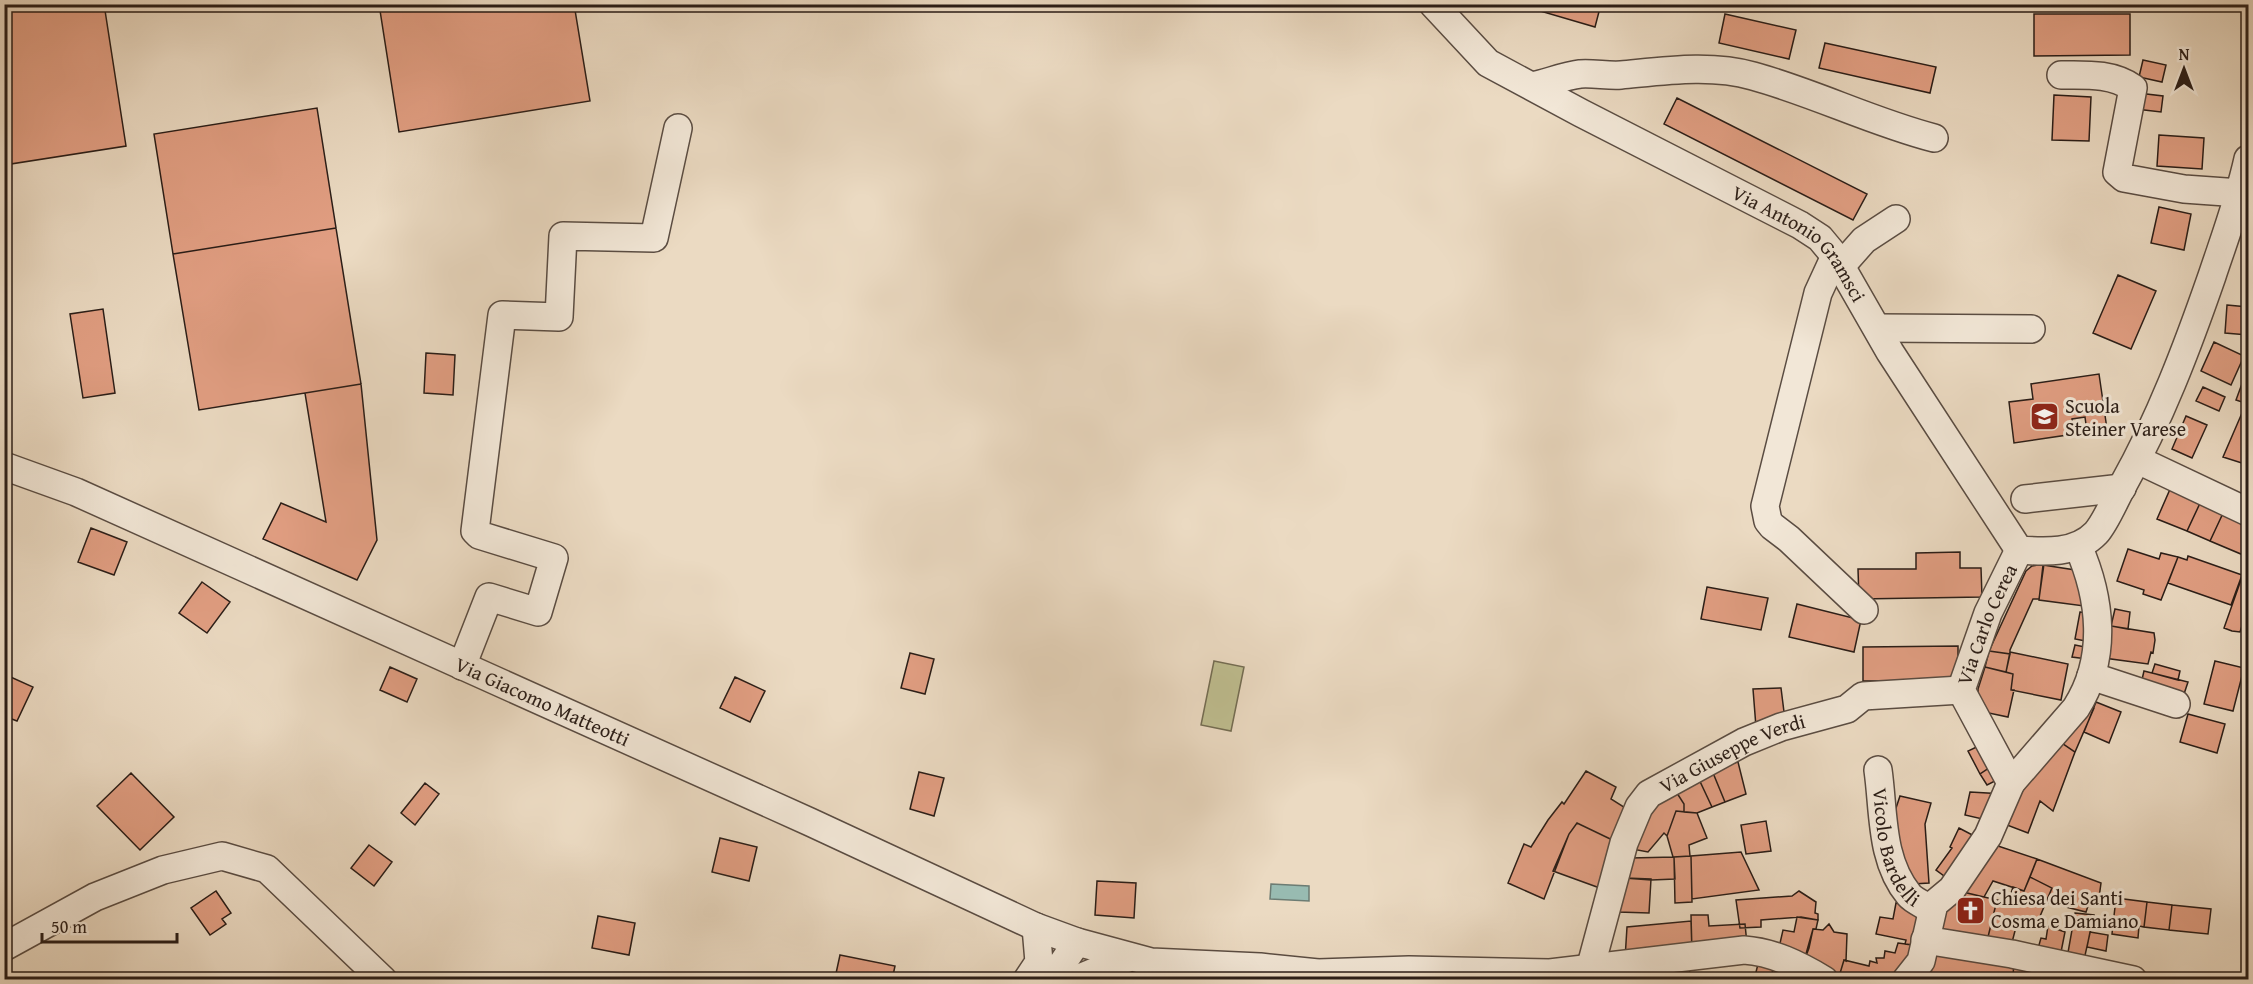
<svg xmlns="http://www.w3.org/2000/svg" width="2253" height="984" font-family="'Gentium Book Plus',serif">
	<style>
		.green { fill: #bebd8f; stroke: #746d53; stroke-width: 1.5 }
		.water { fill: #98bbb1; stroke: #6c7c73; stroke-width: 1.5 }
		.building { fill: #e19e82; stroke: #2a1d17; stroke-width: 1.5 }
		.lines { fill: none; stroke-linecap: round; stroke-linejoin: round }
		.minor-casing { stroke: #5a4c42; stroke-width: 30 }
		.minor { stroke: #f2e7d7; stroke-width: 27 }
		.labels { text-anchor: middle; stroke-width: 6; stroke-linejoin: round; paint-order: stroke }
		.street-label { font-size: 20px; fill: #2a1d17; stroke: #f2e7d7 }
		.poi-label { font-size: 20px; fill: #2a1d17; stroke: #f2e7d7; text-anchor: start }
	</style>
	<rect width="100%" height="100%" fill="#ebdac2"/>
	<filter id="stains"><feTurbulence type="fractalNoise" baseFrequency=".00333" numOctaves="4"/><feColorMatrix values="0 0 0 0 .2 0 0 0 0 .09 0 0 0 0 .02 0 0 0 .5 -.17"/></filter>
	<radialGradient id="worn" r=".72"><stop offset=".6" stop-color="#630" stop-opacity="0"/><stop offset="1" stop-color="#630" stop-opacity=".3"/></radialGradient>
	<path class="green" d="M1214,661L1244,667L1231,731L1201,725Z"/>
	<path class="water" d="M1271,884L1309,886V901L1270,899Z"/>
	<path class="building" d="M4,4H104L126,146L4,165Z
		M379,4H574L590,101L399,132Z
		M1516,4H1601L1595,27Z
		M1725,14L1796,30L1789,59L1719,43Z
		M2034,14H2130V55L2034,56Z
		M1825,43L1936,67L1930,93L1819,68Z
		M2143,60L2166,65L2162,82L2139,77Z
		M2138,93L2163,96L2161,112L2136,109Z
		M2054,95L2091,97L2089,141L2052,140Z
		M1677,98L1867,194L1853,220L1664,124Z
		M317,108L336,228L173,254L154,134Z
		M2159,135L2204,138L2202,169L2157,166Z
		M2159,207L2191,214L2184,250L2151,243Z
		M336,228L361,384L199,410L173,254Z
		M2118,275L2156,291L2131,349L2093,333Z
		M2227,305L2248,307V335L2225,333Z
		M103,309L115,393L83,398L70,314Z
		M2214,342L2244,356L2231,385L2201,371Z
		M426,353L455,355L453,395L424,393Z
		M2247,370H2248V404L2236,400Z
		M2099,374L2107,429L2087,432L2085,417L2072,419L2074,434L2014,443L2009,402L2033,399L2031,384Z
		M361,384L377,540L357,580L263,539L281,503L326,522L305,393Z
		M2203,387L2225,397L2219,411L2196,401Z
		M2242,413L2248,416V465L2223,457Z
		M2186,416L2207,425L2192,458L2172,449Z
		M2171,487L2202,499L2187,531L2157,519Z
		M2202,499L2225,509L2210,541L2187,531Z
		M2225,509L2248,519V557L2210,541Z
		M91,528L127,542L114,575L78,562Z
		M2128,549L2159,559L2161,553L2178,557L2161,600L2143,594L2144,590L2117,581Z
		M1960,552V568H1981L1982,597L1859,599L1858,569H1916V553Z
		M2188,556L2242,575L2231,605L2168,583L2178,557L2187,560Z
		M2248,560V607L2240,632L2232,631L2224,628Z
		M2044,564L2039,599H2033L2010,650V654L1989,651L2026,571L2032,566Z
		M2043,565L2088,572L2084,606L2039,600Z
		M202,582L230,602L207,633L179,613Z
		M1707,587L1768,598L1761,630L1701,619Z
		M1797,604L1861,620L1854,652L1789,637Z
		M2115,609L2130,612L2128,629L2111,626Z
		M2080,612L2095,614L2091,642L2075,639Z
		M2111,626L2154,633L2155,640L2153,653L2151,652L2148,664L2104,658Z
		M2075,645L2090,648L2087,659L2072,657Z
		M1958,646V680L1863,681V647Z
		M1989,651L2010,654L2006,672L1985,667Z
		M2010,652L2068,664L2061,700L2011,690L2013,674L2006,672Z
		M910,653L934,659L925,694L901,688Z
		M2215,661L2244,668L2233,711L2204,704Z
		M2155,664L2180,671L2178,680L2152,673Z
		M390,667L417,679L407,702L380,690Z
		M1985,667L2013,674L2011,690H2014L2008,717L1979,711L1978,689Z
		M2144,671L2188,682L2182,700L2140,688Z
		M4,674L33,687L17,721L4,716Z
		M735,677L765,691L750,722L720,708Z
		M1781,688L1785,720L1756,727L1753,689Z
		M2084,702L2094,708L2075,752L2056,739Z
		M2096,702L2121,712L2109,743L2084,732Z
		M2188,714L2225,724L2217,753L2180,742Z
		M2056,739L2075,752L2053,811L2040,801L2028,833L1999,822Z
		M1987,742L1998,762L1980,774L1968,751Z
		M1738,762L1746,794L1725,802L1711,768Z
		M1998,762L2005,776L1987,785L1980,774Z
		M1711,768L1725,802L1712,807L1697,775Z
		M1586,771L1616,787L1611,799L1635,814L1627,847L1577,823L1569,834L1544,899L1508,883L1524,844L1531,847L1548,820L1562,802L1564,804Z
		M919,772L944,778L934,816L910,809Z
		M131,773L174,817L140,850L97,806Z
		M1697,775L1712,807L1697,813L1684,812V804L1675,790Z
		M425,783L439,794L415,825L401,813Z
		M1675,790L1684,804V812L1676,811L1667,836L1664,833L1648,852L1632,849L1640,825L1661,799Z
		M1970,792L2004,794L1991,821L1965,815Z
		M1900,796L1931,803L1925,824L1929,883L1913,884L1891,823Z
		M1676,811L1697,813L1707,838L1689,845L1690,856L1673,857L1667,836Z
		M1766,821L1771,851L1746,854L1741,825Z
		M1577,823L1627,847L1608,891L1553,871L1569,834Z
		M1959,828L1982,840L1951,881L1936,870L1952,848L1950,847Z
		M720,838L757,847L749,881L712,872Z
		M1989,843L2037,859L2024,891L1993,881L1984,897L1963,892Z
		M369,845L392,862L374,886L351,868Z
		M1741,852L1759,890L1692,899L1691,856Z
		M1691,856L1692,902L1675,903L1674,857Z
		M1674,857L1675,879L1651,880L1625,878L1630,858Z
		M2037,859L2101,883L2098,905L2089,903L2086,912L2046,902L2052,888L2030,877Z
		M2030,877L2052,888L2035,928L2016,927L2010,950L1988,937L1997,900L2008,903L2013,887L2024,891Z
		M1625,878L1651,879L1649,913L1618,912Z
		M1097,881L1136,883L1134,918L1095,915Z
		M1954,890L1997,900L1988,937L1932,936Z
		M216,891L231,913L222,919L226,924L210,935L191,908Z
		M1799,891L1816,902L1815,913L1818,914V920L1801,917L1761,920V927L1740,928L1736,900L1792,896Z
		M2116,898L2147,902L2144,927L2139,926L2138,938L2112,934Z
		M2147,902L2172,905L2169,930L2144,927Z
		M1896,903L1928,909L1921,946L1905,944L1906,940L1876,934L1880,917L1893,919Z
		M2172,905L2211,909L2208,934L2169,930Z
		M2075,913L2094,915L2084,960L2067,958Z
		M1691,915H1708L1709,926L1745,924L1747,944L1692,952Z
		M598,916L635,923L629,955L592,948Z
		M1797,917L1818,920L1816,929H1813L1804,961L1778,952L1783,930L1794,932Z
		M1691,921L1692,952L1625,959L1627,927Z
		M1829,924L1834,932L1847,934L1846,961L1844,960L1838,980L1803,964L1809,948L1813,929L1823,930Z
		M2048,926L2065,932L2060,957L2037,952L2041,938L2046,939Z
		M2090,932L2108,935L2106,951L2087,947Z
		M1898,943L1921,946L1900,980H1838L1844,960L1869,966L1870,961L1877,963L1876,958H1884L1885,951L1895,953Z
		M1943,947L2014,956L2013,980H1916L1915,977Z
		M840,955L895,966L892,980L835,978Z
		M1760,956L1776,959L1770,980H1754Z
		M2014,956L2098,980H2013Z
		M1689,959L1690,980H1636L1634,965Z
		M1776,959L1816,980H1770Z"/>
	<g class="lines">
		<defs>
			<g id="minor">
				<path id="s1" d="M1433,4L1488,63L1581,113L1800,225L1820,238L1835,256L1890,352L2019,550C2045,552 2076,554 2096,533C2106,522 2115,499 2123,485C2160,419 2187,348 2212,276C2225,237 2239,200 2248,159"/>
				<path d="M2061,75C2086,75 2112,73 2133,88L2117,172L2124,178L2184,189L2240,193"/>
				<path d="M1532,86C1547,83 1564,76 1580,74C1594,73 1608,76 1621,75C1664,71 1711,64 1753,76C1815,93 1872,122 1934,138"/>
				<path d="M1835,256L1818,293L1765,506L1768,521L1772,526L1789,539L1864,610"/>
				<path d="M1841,266L1864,240L1896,219"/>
				<path d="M1878,328L2031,329"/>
				<path d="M2138,460L2248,512"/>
				<path id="s2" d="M4,466L76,492L810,822L1036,927L1077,942L1151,962L1260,967L1318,973L1409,970L1550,973L1744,950C1773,952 1799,965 1824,980"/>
				<path d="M2025,499L2122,488"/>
				<path d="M462,666L489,597L538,612L554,558L479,535L475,531L502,315L559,317L563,236L654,238L678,128"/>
				<path d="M2091,676L2176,704"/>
				<path id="s3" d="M1878,770C1884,812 1880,860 1909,895C1914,901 1925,905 1932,910"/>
				<path id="s4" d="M2011,783L1961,690L1988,613L2019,550"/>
				<path d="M1925,940L2012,954L2133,980"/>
				<path d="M4,947L95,897L163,870L222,856L267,869L383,980"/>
				<path id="s5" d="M1590,969L1624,843L1639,807L1649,794L1744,742L1781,727L1847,709L1863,696L1961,690"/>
				<path d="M1027,980L1039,962L1036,927"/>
				<path d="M1044,980L1062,964L1077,942"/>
				<path d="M1075,980L1130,957"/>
				<path d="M1906,980L1921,961L1934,904L1952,889L1988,836L2011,783L2076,708C2108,658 2101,598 2078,546"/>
			</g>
		</defs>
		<use href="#minor" class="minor-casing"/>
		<use href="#minor" class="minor"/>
	</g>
	<defs>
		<symbol id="school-square" viewBox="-11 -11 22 22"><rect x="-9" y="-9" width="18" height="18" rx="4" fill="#8f2418" stroke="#f2e7d7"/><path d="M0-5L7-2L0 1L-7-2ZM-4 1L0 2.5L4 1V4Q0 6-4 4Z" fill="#fff"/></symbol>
		<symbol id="church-square" viewBox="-11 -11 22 22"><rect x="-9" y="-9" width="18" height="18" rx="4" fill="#8f2418" stroke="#f2e7d7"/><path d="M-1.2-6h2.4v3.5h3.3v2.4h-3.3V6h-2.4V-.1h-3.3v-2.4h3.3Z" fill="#fff"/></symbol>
	</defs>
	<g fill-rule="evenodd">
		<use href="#school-square" x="2028" y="400" width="33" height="33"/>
		<use href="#church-square" x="1954" y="894" width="33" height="33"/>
	</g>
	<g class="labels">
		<g class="street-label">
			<text dy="7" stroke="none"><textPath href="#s1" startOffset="444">Via Antonio Gramsci</textPath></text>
			<text dy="7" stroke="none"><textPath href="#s4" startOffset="176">Via Carlo Cerea</textPath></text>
			<text dy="7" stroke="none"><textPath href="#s2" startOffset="588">Via Giacomo Matteotti</textPath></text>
			<text dy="7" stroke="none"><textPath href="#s5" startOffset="279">Via Giuseppe Verdi</textPath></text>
			<text dy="7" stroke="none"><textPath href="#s3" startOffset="80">Vicolo Bardelli</textPath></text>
		</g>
		<g class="poi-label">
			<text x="2065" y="413">Scuola<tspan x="2065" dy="23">Steiner Varese</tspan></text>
			<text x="1991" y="905">Chiesa dei Santi<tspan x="1991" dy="23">Cosma e Damiano</tspan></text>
		</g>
	</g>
	<rect width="2253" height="984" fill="none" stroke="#ebdac2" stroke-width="24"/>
	<rect x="6" y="6" width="2241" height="972" fill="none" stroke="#2a1d17" stroke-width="3"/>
	<rect x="12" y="12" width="2229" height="960" fill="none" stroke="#2a1d17" stroke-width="1.5"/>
	<g transform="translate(2184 69)" stroke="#f2e7d7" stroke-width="4.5" paint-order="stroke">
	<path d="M0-4.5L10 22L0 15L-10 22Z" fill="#2a1d17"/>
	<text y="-9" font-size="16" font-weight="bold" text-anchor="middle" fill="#2a1d17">N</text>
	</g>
	<path d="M42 933v9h135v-9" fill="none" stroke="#2a1d17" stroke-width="3"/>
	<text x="51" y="933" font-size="18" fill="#2a1d17" stroke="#f2e7d7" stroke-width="4.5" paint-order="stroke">50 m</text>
	<rect width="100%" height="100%" filter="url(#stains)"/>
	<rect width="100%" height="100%" fill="url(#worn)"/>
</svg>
